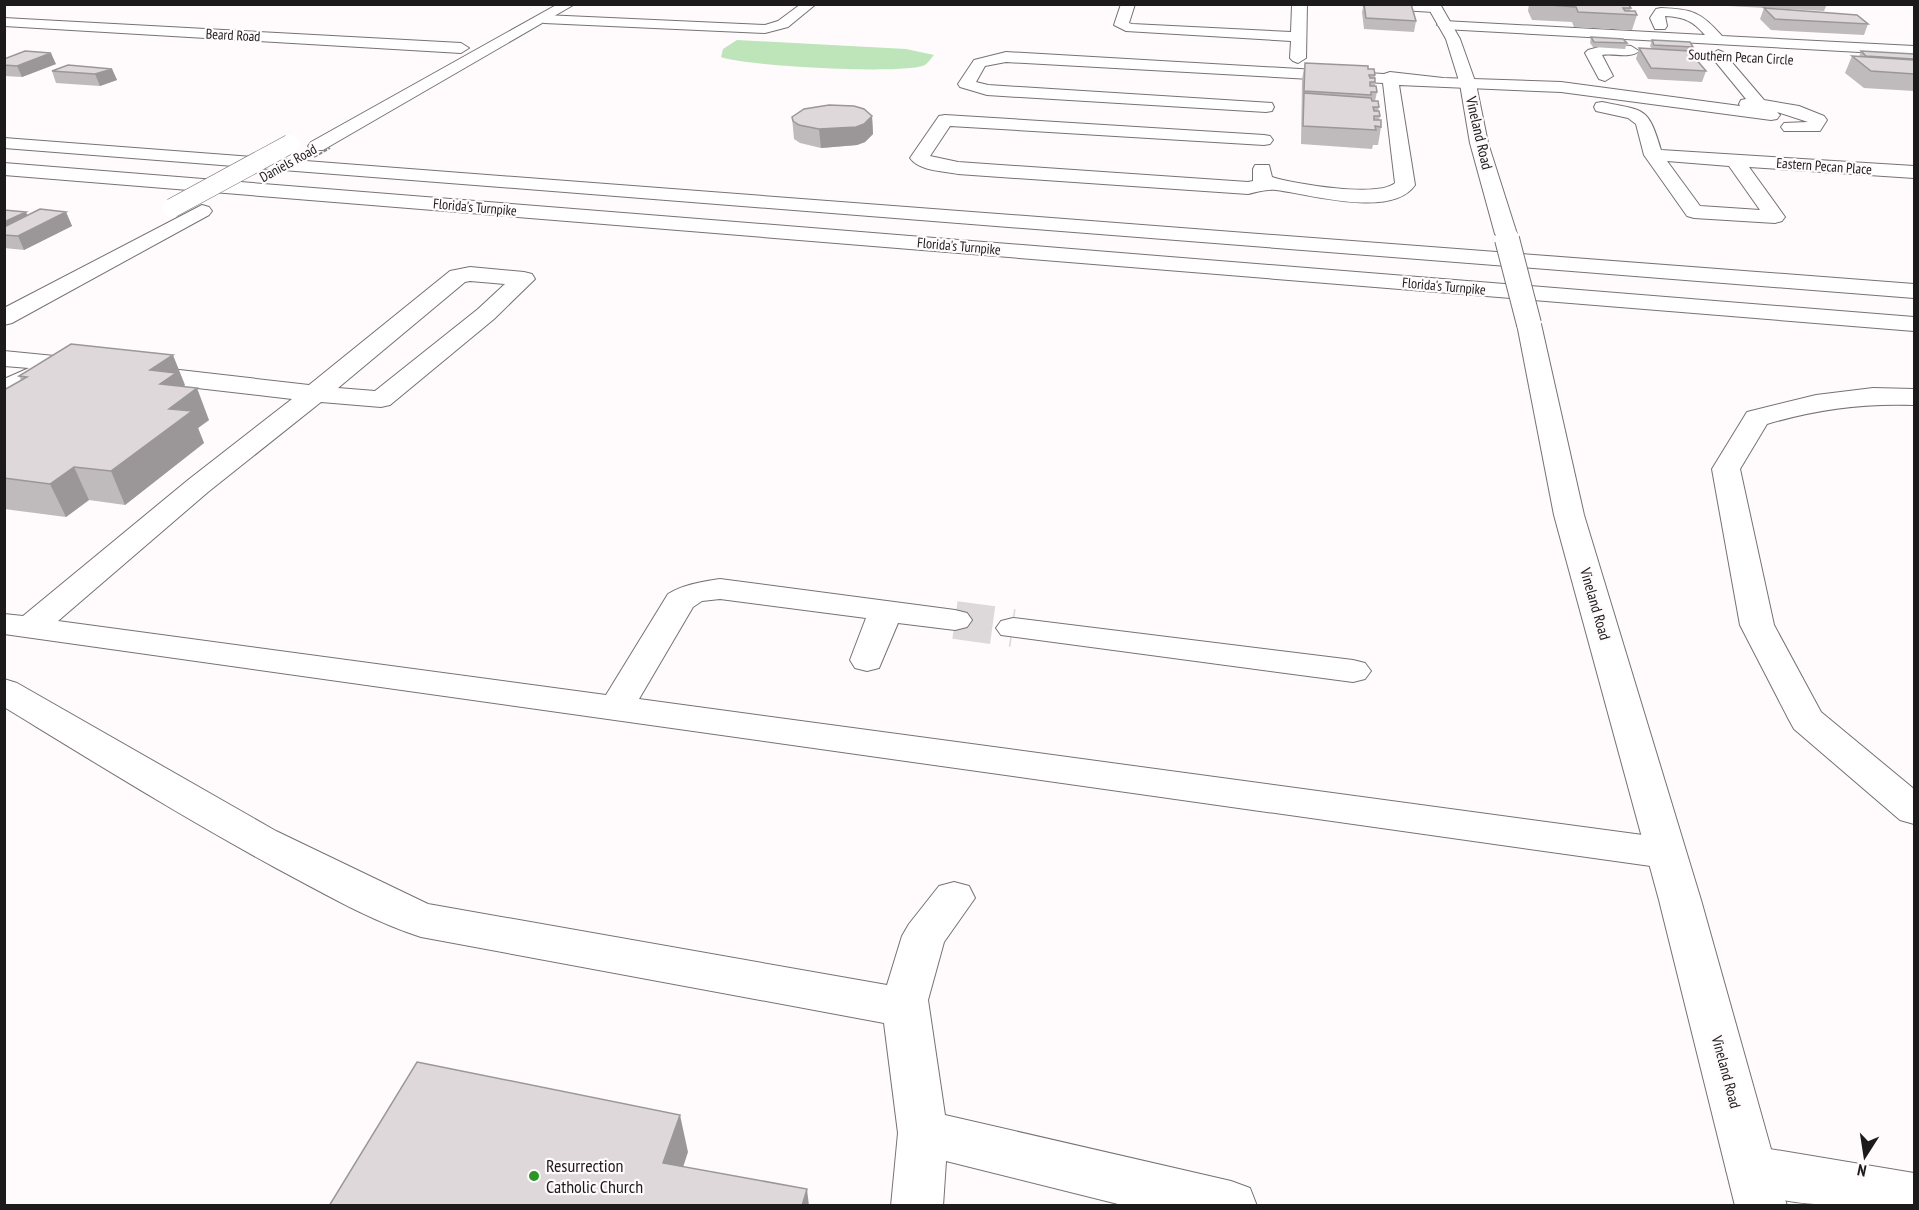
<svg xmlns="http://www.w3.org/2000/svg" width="1919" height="1210" font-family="'PT Sans Narrow',sans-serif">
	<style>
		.green { fill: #bee4ba }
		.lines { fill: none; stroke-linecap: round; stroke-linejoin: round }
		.minor-tunnel { stroke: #ddd8da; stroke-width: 38; stroke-dasharray: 38 19; stroke-linecap: butt }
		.minor-casing { stroke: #777274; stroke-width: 2 }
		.major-casing { stroke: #777274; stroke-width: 2 }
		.highway-casing { stroke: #777274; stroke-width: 2 }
		.minor { fill: #fff; fill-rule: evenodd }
		.major { fill: #fff; fill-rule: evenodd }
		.highway { fill: #fff; fill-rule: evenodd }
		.major-bridge-far1-casing { stroke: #777274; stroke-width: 20; stroke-linecap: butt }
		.major-bridge-casing { stroke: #777274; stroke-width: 26; stroke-linecap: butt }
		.path-bridge { stroke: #888486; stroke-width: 2; stroke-dasharray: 4 1.5; stroke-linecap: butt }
		.major-bridge-far1 { stroke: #fff; stroke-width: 19 }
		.major-bridge { stroke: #fff; stroke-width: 24 }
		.wall { fill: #bfbabc }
		.shaded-wall { fill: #9b9799 }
		.building { fill: #ded8db; stroke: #9b9799; stroke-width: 1.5 }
		.poi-dot { fill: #289724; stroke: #fffafc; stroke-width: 2 }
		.labels { text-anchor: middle; stroke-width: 4.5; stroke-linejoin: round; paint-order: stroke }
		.far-street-label { font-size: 14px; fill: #1c1a1b; stroke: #fffafc }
		.street-label { font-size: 15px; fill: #1c1a1b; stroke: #fffafc }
		.near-poi-label { font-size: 18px; fill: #1c1a1b; stroke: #fffafc; text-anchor: start }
	</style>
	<rect width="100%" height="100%" fill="#fffafc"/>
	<path class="green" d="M737,40L906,49L934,55C931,58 928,63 925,65C906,75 743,66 721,57L723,49Z"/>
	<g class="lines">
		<path class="minor-tunnel" d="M955,620L1013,628"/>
		<defs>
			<path id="minor" d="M801,4H816L788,27L765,33L544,23L537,19L544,15L765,25L778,21Z
				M1121,4H1135L1129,23L1132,24L1291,32L1292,6L1307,4L1306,58L1298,63L1293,61L1290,58L1291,41L1126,31L1114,25Z
				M1361,4H1436L1441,8L1434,12L1367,8Z
				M1661,8C1692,9 1701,12 1722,36L1914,46V55L1444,29L1437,25L1444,21L1705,35C1693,21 1684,17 1665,16L1667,26L1665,29H1655L1650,18L1656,9Z
				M4,18L461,43L469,48L461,53L4,26Z
				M1610,44L1631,46L1639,51C1630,59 1614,53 1602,55L1613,76L1605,81L1599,79L1585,53L1588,50Z
				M1718,50L1723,52L1764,100L1799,106L1824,116L1827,120L1820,131H1784L1781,127L1784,123L1808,122L1777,112L1780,115L1777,119L1771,120L1561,92L1399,85L1415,185C1392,219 1309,194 1276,190C1267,189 1257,192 1248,194L958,174C943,171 919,171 910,158L939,116L945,115L1264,135L1270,136L1273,140L1270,144L1264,145L950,126L930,156L958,162L1248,182L1253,181V169L1255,165H1269L1272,177C1294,184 1378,198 1395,183L1383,83L1006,62L985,66L976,82L988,85L1272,103L1274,107L1272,111L1266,112L987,95L960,87L958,84L974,60L1006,52L1384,74L1390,72L1443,78L1561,82L1740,106L1739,104L1741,100L1746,99L1710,55Z
				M1602,102C1645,111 1648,106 1661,150L1914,166V178L1749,167L1785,217L1782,221L1775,223L1694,218L1687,216L1644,155L1636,124L1628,118L1596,111L1594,107L1596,103ZM1667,161L1729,166L1760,210L1700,206Z
				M470,267L524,272L532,274L535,279L494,319L390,405L381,407L321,402L208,492L58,621L606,695L668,594C685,584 701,582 720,579L955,610L967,613L972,620L967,627L955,630L898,623L879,668L867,671L855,668L850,660L866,618L720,599L702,601L693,607L639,699L1665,838L1679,842L1686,853L1679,864L1665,868L4,634V614L23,616L188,480L292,399L136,381L127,378L123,373L127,368L136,365L309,385L450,271ZM470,281L505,284L478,309L375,391L338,388L465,282Z
				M4,351L85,359L94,362L98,367L94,372L85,375L61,372L4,397V379L29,368L4,366Z
				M1873,388L1914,389V405C1863,403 1817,409 1767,424L1740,469L1774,625L1821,712L1914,789V824L1900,820L1794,729L1789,720L1740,625L1712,469L1747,412L1816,395Z
				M1013,618L1353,660L1365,663L1371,671L1365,679L1353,682L1001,635L996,628L1001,621Z
				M4,679L17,683L276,831L428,904L887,985L902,936L909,924L939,886L954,882L969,886L975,898L944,942L928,1000L945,1115L1231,1181L1250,1188L1257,1206H1126L946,1161L943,1206H891L898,1133L884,1023L421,937C371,921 323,893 276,868C184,818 94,762 4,707Z
				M1752,1146L1914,1173V1206C1854,1206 1792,1209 1734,1187L1726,1170L1734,1153Z"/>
			<path id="major" d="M558,4H575L323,150H311L308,146L311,142Z
				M1426,4H1440L1460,39L1476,84L1488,143L1517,234L1513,238L1506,240L1499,238L1495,234L1470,143L1460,84L1446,39Z
				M202,205L209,207L212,211L209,215L12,323L4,325V308Z
				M1529,317L1537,319L1541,324L1584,515L1701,900L1787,1206H1735L1659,900L1554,515L1517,324L1521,319Z"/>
			<path id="highway" d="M4,138L1914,284V298L4,148Z
				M4,163L1914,317V331L4,175Z"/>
		</defs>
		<use href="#minor" class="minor-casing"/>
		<use href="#major" class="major-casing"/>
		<use href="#highway" class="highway-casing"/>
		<use href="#minor" class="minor"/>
		<use href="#major" class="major"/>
		<use href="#highway" class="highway"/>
		<defs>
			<path id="major-bridge-far1" d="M172,208L290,144
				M1506,234L1508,240"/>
			<path id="major-bridge" d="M1507,239L1529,324"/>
		</defs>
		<use href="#major-bridge-far1" class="major-bridge-far1-casing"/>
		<use href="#major-bridge" class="major-bridge-casing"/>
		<path class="path-bridge" d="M314,157L330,148"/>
		<use href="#major-bridge-far1" class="major-bridge-far1"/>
		<use href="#major-bridge" class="major-bridge"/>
	</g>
	<path class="wall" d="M1364,4L1416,21L1414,32L1364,29L1362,12Z
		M1529,4H1621L1631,8L1630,11L1637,15L1632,30L1574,27L1572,22L1532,20L1528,11Z
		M1726,4H1827L1824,11L1728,6Z
		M1764,8L1868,24L1864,35L1771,30L1760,19Z
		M1591,37L1627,43L1625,49L1593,47L1590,43Z
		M1652,40L1693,47L1691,52L1706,71L1702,82L1648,79L1636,59L1639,48L1652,49L1650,46Z
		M1861,51L1914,54V91L1864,88L1845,73L1852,56L1859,57Z
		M4,59L56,64L22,77L4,76Z
		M1305,63L1368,69L1375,75V86L1377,92L1375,101L1379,107L1378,111L1380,116L1379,120L1381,127L1378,145H1373L1372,149L1301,144L1302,79Z
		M112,69L117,80L100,86L56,83L52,71Z
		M872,116L873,134L865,142L857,145L821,148L800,143L794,139L792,117Z
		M4,210L26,212L27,216L66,212L72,226L24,250L4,248Z
		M19,376L185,385L183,387L209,420L198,428L204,443L125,505L89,500L66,517L4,509V390L21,380Z"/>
	<path class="shaded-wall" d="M51,53L56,64L22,77L17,66Z
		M112,69L117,80L100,86L95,74Z
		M872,116L873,134L865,142L857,145L821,148L819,129Z
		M26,212L32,226L4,235V222Z
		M66,212L72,226L24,250L18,236Z
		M173,355L185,385L182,388H197L209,420L198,428L204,443L125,505L111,471L150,370Z
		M74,467L89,500L66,517L50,484Z
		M680,1115L688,1152L672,1201L663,1163Z
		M807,1189L809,1206H802Z"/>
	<path class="building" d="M1364,4H1411L1416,21L1366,18Z
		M1536,4L1629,5L1631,8H1623L1625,11H1635L1637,15L1578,12L1576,7Z
		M1764,8L1857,15L1868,24L1775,19Z
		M1591,37L1623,39L1627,43L1594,42Z
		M1652,40L1690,42L1693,47L1654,45Z
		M1639,48L1689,51L1706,71L1651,68Z
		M25,51L51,53L17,66L4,65V59Z
		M1861,51L1914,54V59L1866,56Z
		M1852,56L1914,60V74L1871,71Z
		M1305,63L1368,66V69H1374L1375,75H1369L1370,78H1375V82H1370V86H1376L1377,92H1371V95L1304,91Z
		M68,65L112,69L95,74L52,71Z
		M1304,93L1371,98L1372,101H1378L1379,107H1373L1374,111H1379L1380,116H1374V120H1381V127L1375,126L1376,130L1303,126Z
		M829,105L854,106L864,109L872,116L864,124L856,127L819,129L799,125L793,121L792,117L804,109Z
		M40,209L66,212L18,236L4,235V227Z
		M4,210L26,212L4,222Z
		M71,344L173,355L150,370L176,373L160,384L197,388L169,409L192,411L111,471L74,467L50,484L4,478V390L27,377L19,376Z
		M417,1062L680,1115L663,1163L807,1189L802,1206H329Z"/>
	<circle class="poi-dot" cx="534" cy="1176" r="6"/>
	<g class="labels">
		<g class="far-street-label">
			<text transform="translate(233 35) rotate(3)" y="5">Beard Road</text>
			<text transform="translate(1741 57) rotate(3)" y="5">Southern Pecan Circle</text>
			<text transform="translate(288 163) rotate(-29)" y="5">Daniels Road</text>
			<text transform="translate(1824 166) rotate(4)" y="5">Eastern Pecan Place</text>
			<text transform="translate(475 207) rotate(5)" y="5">Florida's Turnpike</text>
			<text transform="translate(959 246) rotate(5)" y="5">Florida's Turnpike</text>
			<text transform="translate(1444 286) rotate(5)" y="5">Florida's Turnpike</text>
		</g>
		<g class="street-label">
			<text transform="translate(1479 133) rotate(77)" y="5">Vineland Road</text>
			<text transform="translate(1595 604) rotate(74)" y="5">Vineland Road</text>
			<text transform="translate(1726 1072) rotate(75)" y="5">Vineland Road</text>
		</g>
		<g class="near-poi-label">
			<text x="546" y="1172">Resurrection<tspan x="546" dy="21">Catholic Church</tspan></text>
		</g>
	</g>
	<rect width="1919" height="1210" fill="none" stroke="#1c1a1b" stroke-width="12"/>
	<g transform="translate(1865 1156) rotate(192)" stroke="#fffafc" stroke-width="4.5" paint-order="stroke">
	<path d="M0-4.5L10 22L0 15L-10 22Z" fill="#1c1a1b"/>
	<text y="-9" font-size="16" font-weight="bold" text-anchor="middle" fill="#1c1a1b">N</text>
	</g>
</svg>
